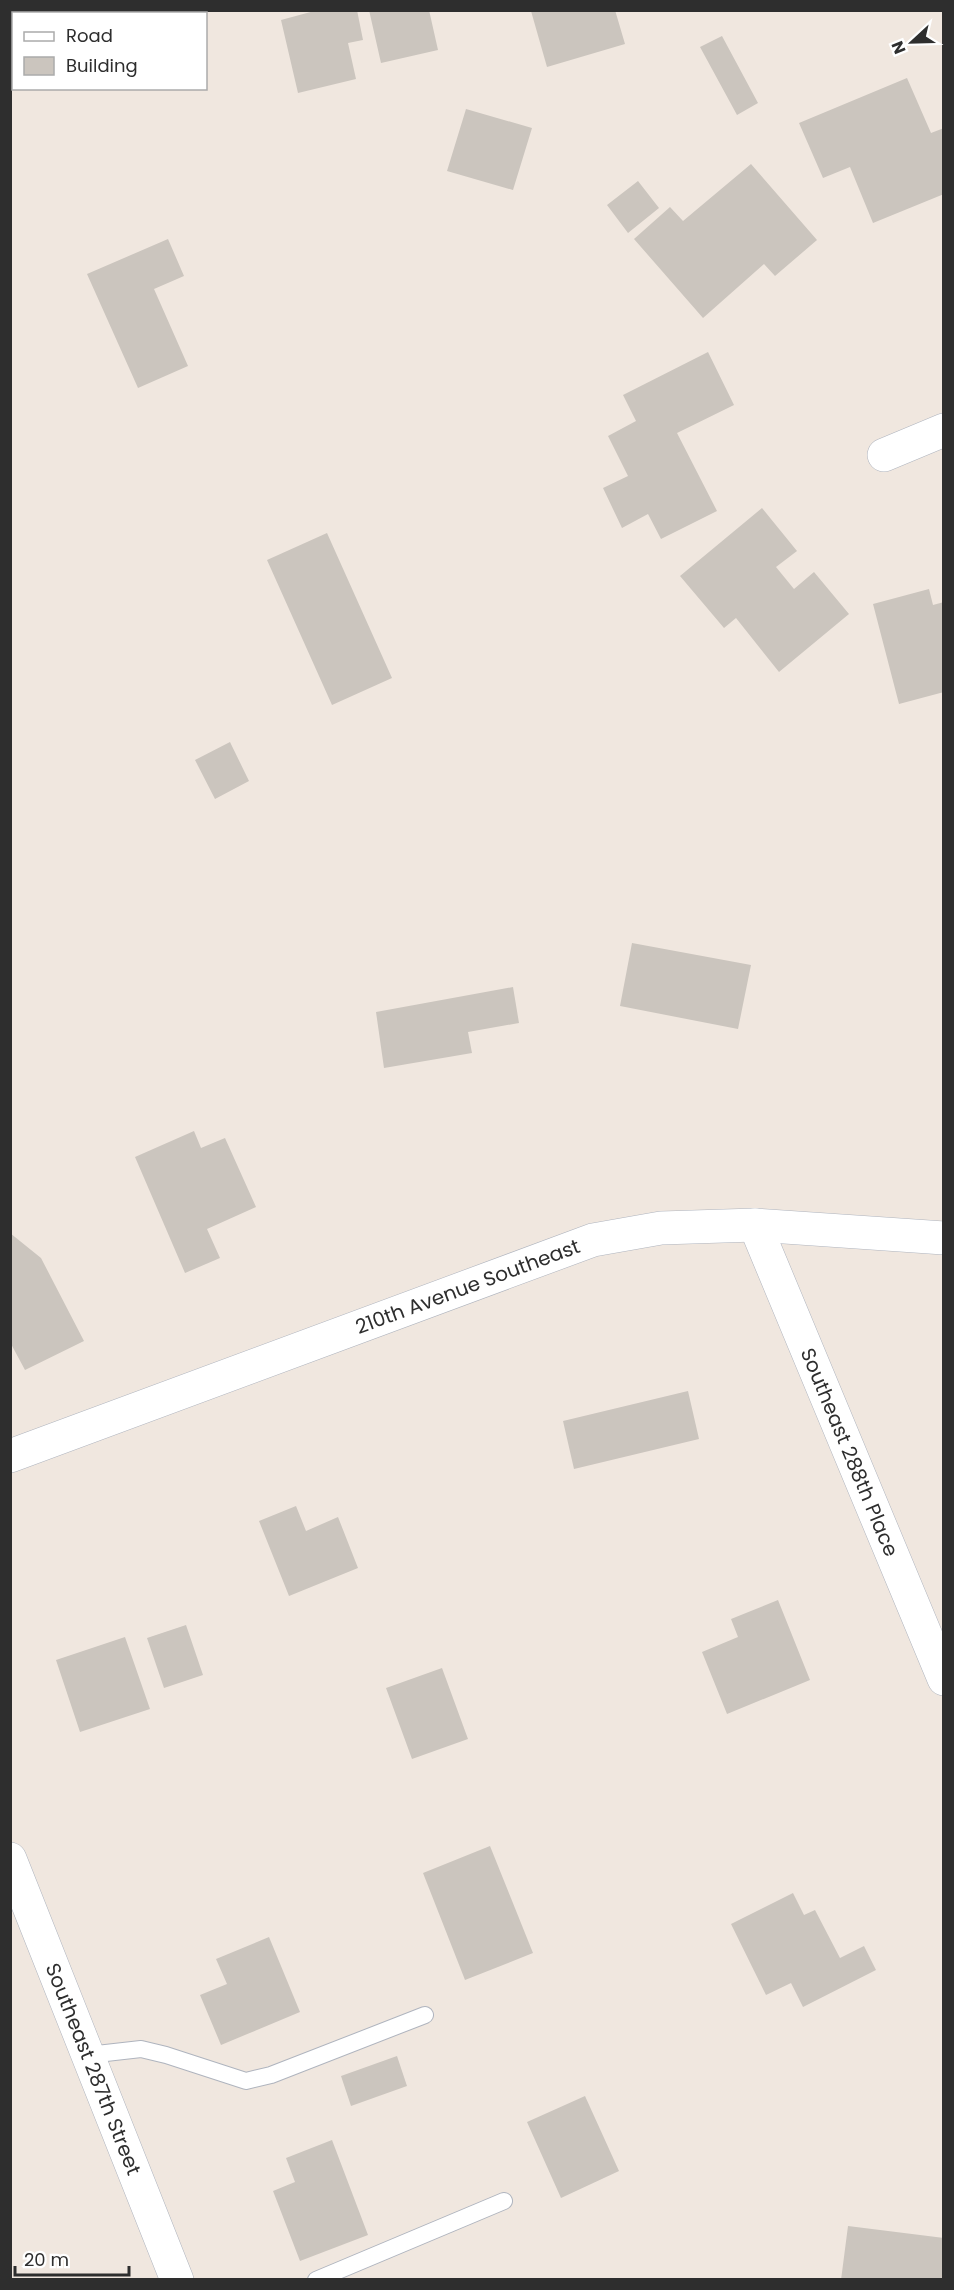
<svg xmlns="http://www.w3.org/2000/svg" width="954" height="2290" font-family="Poppins,sans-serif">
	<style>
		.building { fill: #cbc5be }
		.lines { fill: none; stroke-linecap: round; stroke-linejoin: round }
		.lane-casing { stroke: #afb4be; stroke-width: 18 }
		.street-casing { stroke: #afb4be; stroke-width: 34 }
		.lane { stroke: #fff; stroke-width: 16 }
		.street { stroke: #fff; stroke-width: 33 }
		.labels { text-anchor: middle; stroke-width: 4.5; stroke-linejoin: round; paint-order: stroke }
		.street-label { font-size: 20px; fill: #2e2e2e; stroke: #fff }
	</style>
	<rect width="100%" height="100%" fill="#f0e7df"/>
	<path class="building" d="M318,10H357L363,40L348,43L356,79L298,93L281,20Z
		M369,10H429L438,50L381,63Z
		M615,10L625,44L547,67L531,11Z
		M722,36L758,103L737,115L700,47Z
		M907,78L931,133L944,128V194L873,223L850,167L823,178L799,123Z
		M466,109L532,128L513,190L447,171Z
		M751,164L817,240L775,276L764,264L703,318L634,239L670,207L683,221Z
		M638,181L659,208L628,233L607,205Z
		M168,239L184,276L154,289L188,366L138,388L87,274Z
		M708,352L734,405L677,433L717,511L661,539L648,514L622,528L603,488L628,476L608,436L636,421L623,395Z
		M762,508L797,551L776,567L794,589L814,572L849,614L779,672L736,618L724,628L680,576Z
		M327,533L392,678L332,705L267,560Z
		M929,589L933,605L944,602V692L899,704L873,604Z
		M230,742L249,781L215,799L195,760Z
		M632,943L751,965L738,1029L620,1006Z
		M513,987L519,1023L468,1032L472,1053L384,1068L376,1012Z
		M194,1131L201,1148L225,1138L256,1207L207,1229L220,1258L185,1273L135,1157Z
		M10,1233L41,1258L84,1341L25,1370L10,1342Z
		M688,1391L699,1439L574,1469L563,1421Z
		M296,1506L306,1531L338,1517L358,1568L289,1596L259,1521Z
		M778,1600L810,1680L727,1714L702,1652L738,1637L731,1619Z
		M186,1625L203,1675L164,1688L147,1638Z
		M125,1637L150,1709L80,1732L56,1660Z
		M442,1668L468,1739L412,1759L386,1688Z
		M490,1846L533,1953L465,1980L423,1873Z
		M793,1893L804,1915L815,1910L840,1958L864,1946L876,1970L803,2007L791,1983L766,1995L731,1924Z
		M269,1937L300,2012L221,2045L200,1995L227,1984L216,1959Z
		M397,2056L407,2086L351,2106L341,2076Z
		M585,2096L619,2171L561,2198L527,2122Z
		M332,2140L368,2235L300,2261L273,2191L295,2182L286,2158Z
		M848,2226L944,2238V2280H841Z"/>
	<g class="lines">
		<defs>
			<path id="lane" d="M88,2055L141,2049L166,2055L246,2081L271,2075L425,2015
				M316,2280L504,2201"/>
			<g id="street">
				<path d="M884,455L944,430"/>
				<path id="s1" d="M755,1225L944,1679"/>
				<path id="s2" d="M10,1456L593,1240L661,1228L755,1225L944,1238"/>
				<path id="s3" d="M10,1859L177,2280"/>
			</g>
		</defs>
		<use href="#lane" class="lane-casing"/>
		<use href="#street" class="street-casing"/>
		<use href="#lane" class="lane"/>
		<use href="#street" class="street"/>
	</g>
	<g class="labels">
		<g class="street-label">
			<text dy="7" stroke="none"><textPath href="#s2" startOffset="488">210th Avenue Southeast</textPath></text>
			<text dy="7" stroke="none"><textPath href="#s1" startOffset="246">Southeast 288th Place</textPath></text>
			<text dy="7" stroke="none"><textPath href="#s3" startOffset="226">Southeast 287th Street</textPath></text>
		</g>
	</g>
	<rect width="954" height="2290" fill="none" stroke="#2e2e2e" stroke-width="24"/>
	<rect x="12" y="12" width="195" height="78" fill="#ffffff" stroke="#ababab" stroke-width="1.5"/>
	<rect x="24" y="32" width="30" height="9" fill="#ffffff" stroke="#ababab" stroke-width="1.5"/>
	<text x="66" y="42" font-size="18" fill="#2e2e2e">Road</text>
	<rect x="24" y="57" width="30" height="18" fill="#cbc5be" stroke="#ababab" stroke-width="1.5"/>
	<text x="66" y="72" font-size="18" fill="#2e2e2e">Building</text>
	<g transform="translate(912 42) rotate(248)" stroke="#ffffff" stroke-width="4.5" paint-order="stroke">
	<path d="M0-4.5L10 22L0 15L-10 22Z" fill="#2e2e2e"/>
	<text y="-9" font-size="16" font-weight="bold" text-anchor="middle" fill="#2e2e2e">N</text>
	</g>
	<path d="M15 2266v9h114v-9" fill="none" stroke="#2e2e2e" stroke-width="3"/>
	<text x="24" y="2266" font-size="18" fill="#2e2e2e" stroke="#ffffff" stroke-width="4.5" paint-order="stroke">20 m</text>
</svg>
